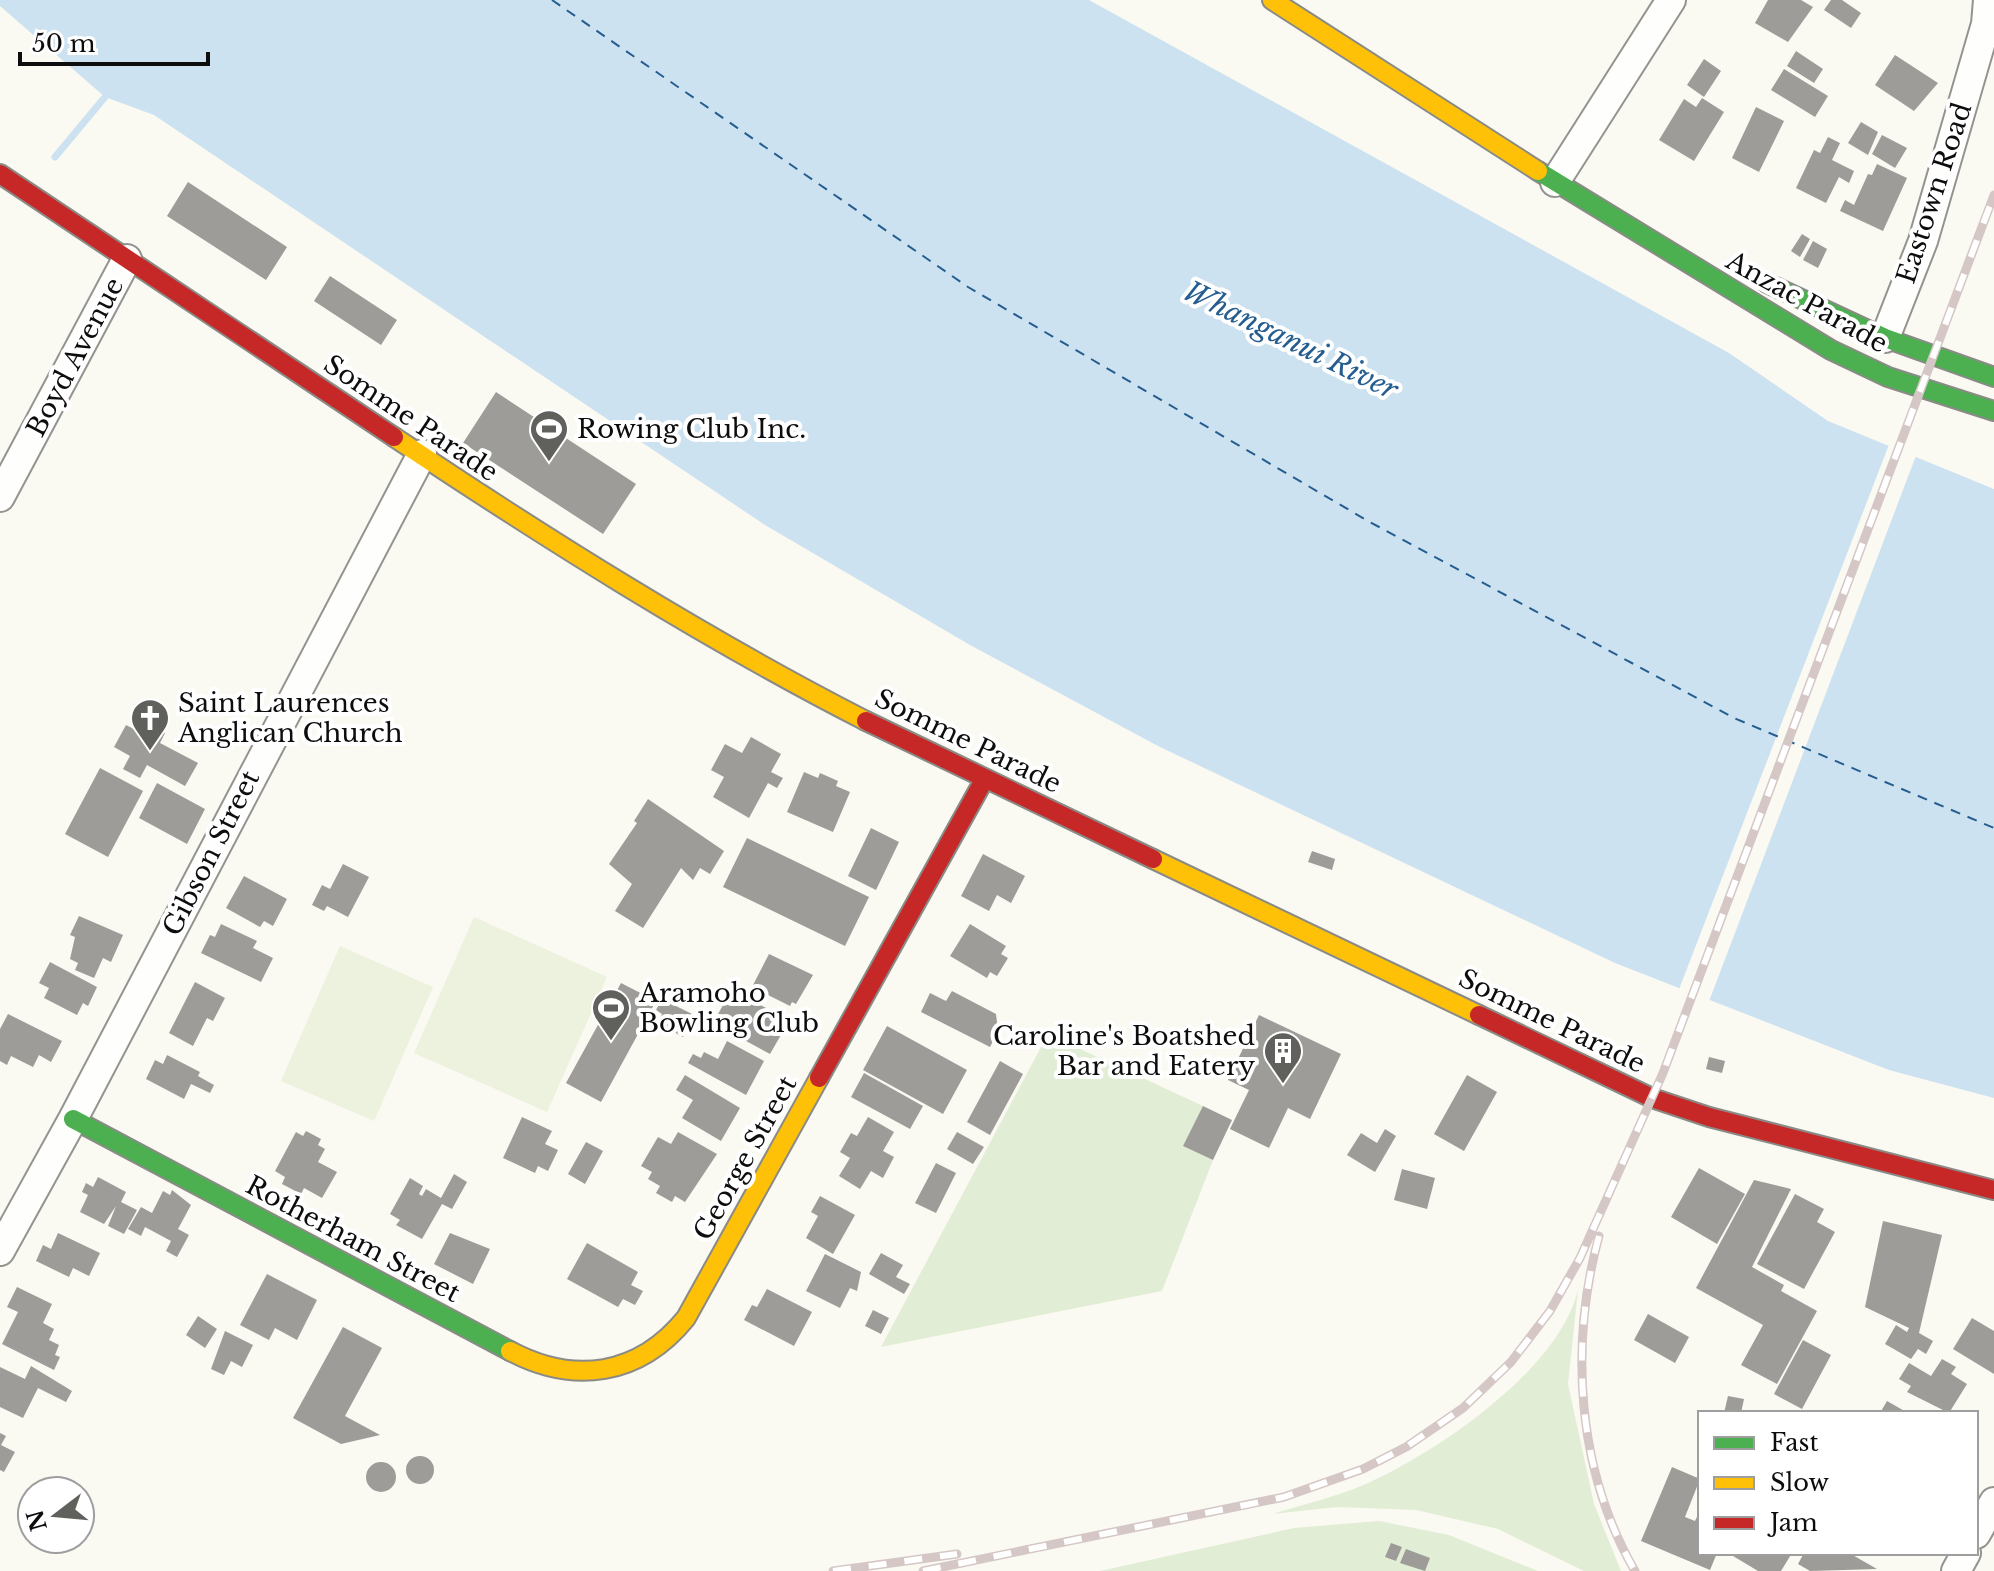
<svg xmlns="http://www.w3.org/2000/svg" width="1994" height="1571" font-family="'Libre Baskerville',serif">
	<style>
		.green { fill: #e2edd5 }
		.pitch { fill: #ecf2de }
		.water { fill: #cde2f0 }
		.pier { fill: #faf9f2 }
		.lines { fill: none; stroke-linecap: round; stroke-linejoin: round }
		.stream { stroke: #cde2f0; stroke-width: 7 }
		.ferry { stroke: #255d90; stroke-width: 2; stroke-dasharray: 10 8; stroke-linecap: butt }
		.building { fill: #9d9c98 }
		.street-casing { stroke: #949390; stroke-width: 32 }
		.fast-casing { stroke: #8a8a87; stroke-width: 22 }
		.slow-casing { stroke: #8a8a87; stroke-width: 22 }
		.jam-casing { stroke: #8a8a87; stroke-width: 22 }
		.street { stroke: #fefefd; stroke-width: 28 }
		.fast { stroke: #4caf50; stroke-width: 18 }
		.slow { stroke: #ffc107; stroke-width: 18 }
		.jam { stroke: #c62828; stroke-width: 18 }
		.rail-casing { stroke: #d5c7c6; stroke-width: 9 }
		.rail { stroke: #fff; stroke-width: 6; stroke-dasharray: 18; stroke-linecap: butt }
		.labels { text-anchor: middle; stroke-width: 8; stroke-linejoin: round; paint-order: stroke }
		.street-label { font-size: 26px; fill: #0d0d0d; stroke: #fff }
		.poi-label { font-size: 26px; fill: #0d0d0d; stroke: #fff; text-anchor: start }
		.water-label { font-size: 28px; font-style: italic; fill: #255d90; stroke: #fff }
	</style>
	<rect width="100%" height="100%" fill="#faf9f2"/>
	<path class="green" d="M1048,1034L1203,1106L1184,1146L1213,1160L1162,1291L881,1347Z
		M1578,1289L1568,1384L1594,1504L1621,1571H1584L1498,1529L1416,1510L1337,1507L1273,1514C1303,1504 1337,1497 1366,1484C1438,1452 1561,1368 1578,1289Z
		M1379,1521L1449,1535L1538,1571H1100L1294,1528Z"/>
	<path class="pitch" d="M474,917L607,977L547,1112L414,1053Z
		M340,946L433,987L374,1121L281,1081Z"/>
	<path class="water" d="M0,0H1089L1729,353L1828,421L1994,489V1098L1889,1070L1615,963L1158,746L970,645L765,525L154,115L105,97L0,6Z"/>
	<path class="pier" d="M1890,442L1917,453L1708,1004L1678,992Z"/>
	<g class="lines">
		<path class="stream" d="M55,157L105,97"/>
		<path class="ferry" d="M552,0L968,287L1368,521L1734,718L1994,828"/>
	</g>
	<path class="building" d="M1768,0H1801L1813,7L1788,42L1755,23Z
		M1831,0H1842L1861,13L1851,28L1824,10Z
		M1796,51L1823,69L1814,83L1787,66Z
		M1895,55L1938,83L1914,111L1875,85Z
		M1704,59L1721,71L1704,97L1687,85Z
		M1784,69L1828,96L1815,117L1771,90Z
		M1702,98L1724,112L1694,161L1659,140L1684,99L1696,107Z
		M1756,107L1784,121L1759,172L1732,158Z
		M1861,122L1878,132L1868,155L1848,143Z
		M1882,135L1907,148L1895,168L1872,154Z
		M1828,137L1840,143L1832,160L1854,171L1849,183L1839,177L1826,203L1796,188L1814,150L1820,153Z
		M1877,164L1907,178L1883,231L1840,211L1845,200L1854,205L1868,174L1872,175Z
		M188,182L287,247L266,280L167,216Z
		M1802,234L1810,239L1800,257L1791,251Z
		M1813,241L1827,249L1818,268L1803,260Z
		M330,276L397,320L381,345L314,301Z
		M496,392L636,484L603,534L463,443Z
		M149,724L165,733L160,743L198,763L185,786L147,765L140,778L123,769L130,756L114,747L126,725L144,734Z
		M751,737L781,754L771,772L783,778L777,788L768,783L749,818L713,797L724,777L711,770L725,744L742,753Z
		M100,768L143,791L108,857L65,834Z
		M804,772L818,778L820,773L838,781L836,786L850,792L833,832L787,812Z
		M157,783L205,809L187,844L139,818Z
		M648,799L724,851L710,874L700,868L693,880L681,868L643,928L615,911L632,884L609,864L637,823L634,821Z
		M871,828L899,842L876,890L848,876Z
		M747,838L869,897L845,946L723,887Z
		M1312,851L1335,859L1332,870L1308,862Z
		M983,854L1025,876L1011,903L997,895L989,911L961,896Z
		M343,864L369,877L348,917L327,906L324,911L312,905L322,885L330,889Z
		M244,876L287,899L273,926L264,921L260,927L226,908Z
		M79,916L123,935L111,962L103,958L94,978L75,970L78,963L70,959L75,937L70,935Z
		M221,924L257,941L253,948L273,958L261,982L201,953L210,935L215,937Z
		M970,924L1006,946L1001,954L1008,958L997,976L990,972L987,978L950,956Z
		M769,954L813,975L796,1004L792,1002L790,1006L752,987Z
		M50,962L97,987L88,1006L83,1003L77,1015L44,998L49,988L39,983Z
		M195,982L225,998L213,1021L207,1018L193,1046L169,1033Z
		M621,983L656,1001L601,1102L566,1083Z
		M732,989L789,1021L770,1054L713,1023Z
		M952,991L996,1014L998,1031L990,1047L921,1012L930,993L946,1001Z
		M662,999L694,1015L683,1037L658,1023L662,1014L656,1010Z
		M8,1014L62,1041L51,1062L39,1055L33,1067L11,1056L7,1065L0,1061V1029Z
		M1259,1015L1341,1054L1310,1119L1288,1108L1269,1148L1230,1129L1249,1090L1228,1080Z
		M887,1026L967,1070L943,1114L863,1070Z
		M727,1041L764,1061L746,1095L688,1063L693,1054L701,1058L704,1052L718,1059Z
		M167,1055L200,1072L198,1076L214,1085L210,1093L191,1084L184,1099L146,1079L155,1060L163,1064Z
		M1709,1057L1725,1061L1722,1073L1706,1069Z
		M1000,1061L1023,1074L990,1135L967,1122Z
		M864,1073L923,1106L910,1129L851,1097Z
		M685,1075L740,1108L721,1141L682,1118L693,1100L676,1090Z
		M1467,1075L1497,1092L1464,1151L1434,1134Z
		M1203,1106L1232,1120L1213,1160L1183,1146Z
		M522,1117L552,1131L545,1144L558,1150L548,1171L538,1166L535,1173L503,1158Z
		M868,1117L894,1132L883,1151L894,1157L883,1178L871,1171L860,1189L839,1176L850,1158L840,1152L851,1133L857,1136Z
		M1385,1129L1396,1136L1375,1172L1347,1155L1361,1133L1377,1143Z
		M306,1131L321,1139L318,1145L325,1149L318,1162L337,1172L322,1198L304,1188L301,1194L282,1184L285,1177L275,1171L296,1132L303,1136Z
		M678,1132L717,1154L685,1202L675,1196L672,1202L656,1193L660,1186L648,1179L652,1172L641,1166L658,1137L671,1144Z
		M957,1132L984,1147L973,1164L947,1149Z
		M586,1142L603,1151L585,1184L568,1174Z
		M936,1163L956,1173L936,1213L915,1203Z
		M1699,1168L1745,1194L1717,1244L1671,1217Z
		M1402,1169L1435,1178L1427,1209L1394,1200Z
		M454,1174L467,1182L452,1209L442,1204L422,1239L396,1225L400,1220L390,1214L410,1178L423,1186L419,1194L422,1196L426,1189L441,1198Z
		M98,1177L126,1192L121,1202L137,1210L124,1234L108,1226L116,1206L104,1224L80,1212L88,1195L82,1192L86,1183L93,1187Z
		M1754,1180L1791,1189L1752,1267L1784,1285L1781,1291L1817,1311L1777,1384L1741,1365L1763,1325L1696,1288Z
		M172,1190L191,1205L178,1229L189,1235L177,1257L166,1251L171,1241L145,1227L141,1236L128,1229L141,1207L152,1213L163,1191L170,1195Z
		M1795,1194L1824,1209L1817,1222L1835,1232L1804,1289L1757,1264Z
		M820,1196L855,1215L833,1254L806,1238L818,1216L811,1212Z
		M1883,1221L1942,1235L1919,1333L1933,1341L1926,1354L1918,1349L1911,1359L1885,1344L1896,1325L1907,1332L1909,1328L1865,1307Z
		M58,1233L100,1253L89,1276L73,1268L69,1277L36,1261L43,1245L51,1249Z
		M450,1233L490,1249L473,1284L434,1264Z
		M587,1243L638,1272L631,1285L643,1291L635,1305L623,1299L618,1307L567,1279Z
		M881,1253L903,1265L896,1277L910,1284L904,1294L869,1274Z
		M825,1254L861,1272L857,1291L850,1288L840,1308L806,1291Z
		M267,1274L317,1300L297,1340L275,1328L269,1340L240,1325Z
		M17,1287L52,1304L43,1323L54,1329L49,1340L59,1345L55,1355L60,1357L54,1370L2,1344L18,1312L7,1307Z
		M767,1289L812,1312L794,1346L744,1320L752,1305L757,1307Z
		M873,1310L889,1318L881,1334L865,1326Z
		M1648,1314L1689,1337L1675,1363L1634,1340Z
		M198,1316L217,1329L205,1348L186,1335Z
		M1972,1318L1994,1331V1374L1953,1349Z
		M343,1327L382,1348L345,1416L380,1435L341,1444L293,1418Z
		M225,1331L253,1345L242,1367L231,1361L224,1375L211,1369Z
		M1803,1340L1831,1355L1802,1409L1774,1394Z
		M1942,1359L1956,1367L1951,1374L1967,1384L1949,1413L1907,1392L1911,1386L1899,1379L1909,1363L1931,1376Z
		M31,1366L72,1391L66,1402L38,1388L23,1418L0,1407V1367L25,1379Z
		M1728,1396L1744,1399L1741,1413H1724Z
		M1887,1401L1908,1413H1880Z
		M0,1433L6,1436L1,1445L15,1452L4,1472L0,1470Z
		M406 1470a14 14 0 1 1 28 0a14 14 0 1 1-28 0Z
		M366 1477a15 15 0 1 1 30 0a15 15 0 1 1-30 0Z
		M1672,1467L1700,1479L1685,1517L1695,1521L1700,1510V1553H1717L1710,1570L1641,1541Z
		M1391,1543L1402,1547L1396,1561L1385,1557Z
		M1406,1549L1430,1558L1425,1571L1400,1563Z
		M1728,1553H1792L1781,1571H1758Z
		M1804,1553H1849L1877,1569L1810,1571L1798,1564Z"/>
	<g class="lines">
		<defs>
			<path id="street" d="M1555,182L1671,0
				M1885,338L1923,241L1986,24L1988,0
				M0,497L127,259
				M0,1251L73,1119L422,454
				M1976,1534L1994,1502
				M1956,1571L1966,1553"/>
			<path id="fast" d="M1538,171L1831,350L1888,377L1994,411
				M1767,283L1885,338L1994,377
				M73,1119L510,1351"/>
			<path id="slow" d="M1272,0L1538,171
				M394,437C547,539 702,637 866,721
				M1153,859L1479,1015
				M510,1351C574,1385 639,1376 686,1318L819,1078"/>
			<path id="jam" d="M0,174L394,437
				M866,721L1153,859
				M1479,1015L1652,1098L1709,1117L1994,1190
				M819,1078L984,780"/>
		</defs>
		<use href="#street" class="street-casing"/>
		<use href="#fast" class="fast-casing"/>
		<use href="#slow" class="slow-casing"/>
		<use href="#jam" class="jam-casing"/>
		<use href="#street" class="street"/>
		<use href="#fast" class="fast"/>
		<use href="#slow" class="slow"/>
		<use href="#jam" class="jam"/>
		<defs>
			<path id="rail" d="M1599,1236C1569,1346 1577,1471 1635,1571
				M833,1571L957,1554
				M923,1571L1284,1497L1363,1469L1406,1447L1463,1408L1511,1362L1550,1311L1580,1258L1663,1073L1994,195"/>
		</defs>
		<use href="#rail" class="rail-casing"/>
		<use href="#rail" class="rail"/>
	</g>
	<defs>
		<symbol id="stadium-pin" viewBox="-11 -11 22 30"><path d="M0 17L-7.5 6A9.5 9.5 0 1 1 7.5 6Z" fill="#60605d" stroke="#fff"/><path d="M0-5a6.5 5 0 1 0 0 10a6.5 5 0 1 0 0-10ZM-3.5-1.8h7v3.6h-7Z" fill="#fff"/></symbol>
		<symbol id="church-pin" viewBox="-11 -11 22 30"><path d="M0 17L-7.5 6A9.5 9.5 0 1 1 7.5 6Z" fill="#60605d" stroke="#fff"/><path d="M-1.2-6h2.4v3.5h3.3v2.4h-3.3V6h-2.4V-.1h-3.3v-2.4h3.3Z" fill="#fff"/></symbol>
		<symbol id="building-pin" viewBox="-11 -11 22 30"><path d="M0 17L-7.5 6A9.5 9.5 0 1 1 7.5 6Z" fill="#60605d" stroke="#fff"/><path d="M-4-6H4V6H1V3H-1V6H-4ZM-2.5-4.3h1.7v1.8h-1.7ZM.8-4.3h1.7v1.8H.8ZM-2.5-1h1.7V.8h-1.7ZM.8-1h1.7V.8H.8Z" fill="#fff"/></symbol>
	</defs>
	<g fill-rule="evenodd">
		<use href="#stadium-pin" x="527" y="407" width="44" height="60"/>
		<use href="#church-pin" x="128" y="696" width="44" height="60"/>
		<use href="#stadium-pin" x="589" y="986" width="44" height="60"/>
		<use href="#building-pin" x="1261" y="1029" width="44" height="60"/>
	</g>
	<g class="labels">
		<g class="street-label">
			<text transform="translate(1934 193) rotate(-72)" y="9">Eastown Road</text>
			<text transform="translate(1807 302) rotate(29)" y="9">Anzac Parade</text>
			<text transform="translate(75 357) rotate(-62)" y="9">Boyd Avenue</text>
			<text transform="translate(411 418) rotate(34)" y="9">Somme Parade</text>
			<text transform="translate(968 741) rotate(26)" y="9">Somme Parade</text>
			<text transform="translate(211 853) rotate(-63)" y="9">Gibson Street</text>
			<text transform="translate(1552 1021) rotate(26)" y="9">Somme Parade</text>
			<text transform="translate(745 1158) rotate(-61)" y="9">George Street</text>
			<text transform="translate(353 1239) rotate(28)" y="9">Rotherham Street</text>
		</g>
		<g class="poi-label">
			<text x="577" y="438">Rowing Club Inc.</text>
			<text x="178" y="712">Saint Laurences<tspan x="178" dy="30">Anglican Church</tspan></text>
			<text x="639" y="1002">Aramoho<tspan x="639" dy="30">Bowling Club</tspan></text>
			<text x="1255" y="1045" text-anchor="end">Caroline's Boatshed<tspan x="1255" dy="30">Bar and Eatery</tspan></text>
		</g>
		<g class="water-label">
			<text transform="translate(1291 340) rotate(26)" y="10">Whanganui River</text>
		</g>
	</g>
	<rect x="1698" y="1411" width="280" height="144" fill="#ffffff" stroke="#9e9e9e" stroke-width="2"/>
	<rect x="1714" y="1437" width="40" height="12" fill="#4caf50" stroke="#9e9e9e" stroke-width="2"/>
	<text x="1770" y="1451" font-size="24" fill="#0d0d0d">Fast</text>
	<rect x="1714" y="1477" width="40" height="12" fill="#ffc107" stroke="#9e9e9e" stroke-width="2"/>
	<text x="1770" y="1491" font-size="24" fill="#0d0d0d">Slow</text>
	<rect x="1714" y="1517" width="40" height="12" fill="#c62828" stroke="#9e9e9e" stroke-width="2"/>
	<text x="1770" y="1531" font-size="24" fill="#0d0d0d">Jam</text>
	<g transform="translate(56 1515) rotate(254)"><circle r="38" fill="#ffffff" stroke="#9e9e9e" stroke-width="2"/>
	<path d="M0-6L14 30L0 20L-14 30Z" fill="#60605d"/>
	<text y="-12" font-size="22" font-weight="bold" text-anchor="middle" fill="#0d0d0d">N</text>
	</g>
	<path d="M20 52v12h188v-12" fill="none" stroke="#0d0d0d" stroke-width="4"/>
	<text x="32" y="52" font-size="24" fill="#0d0d0d" stroke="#ffffff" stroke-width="6" paint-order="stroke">50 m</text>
</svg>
